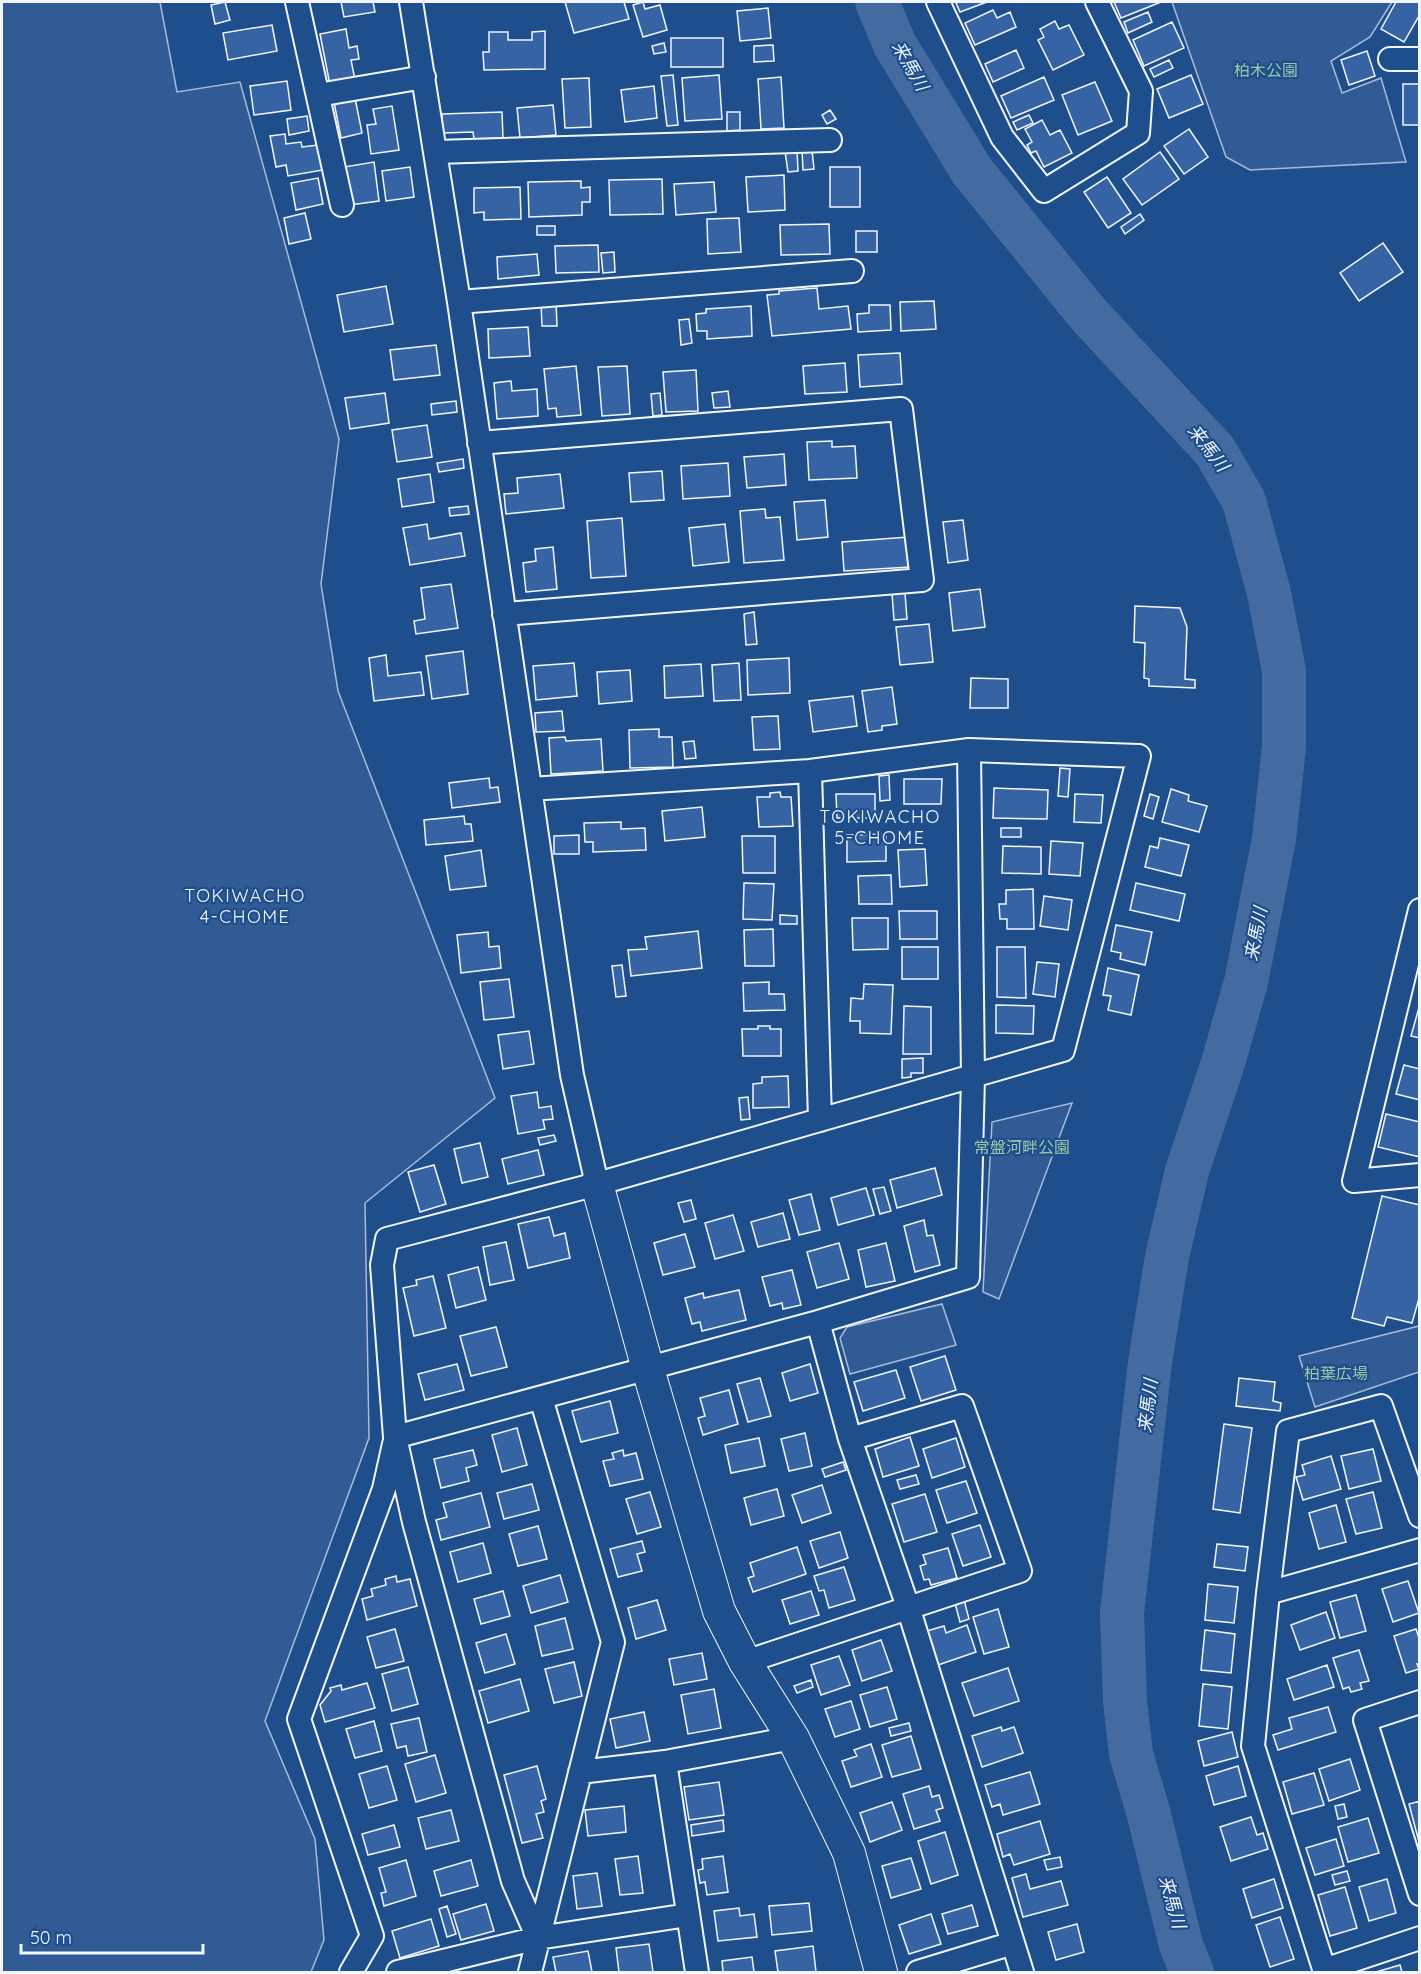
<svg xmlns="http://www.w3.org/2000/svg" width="1421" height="1974" font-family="Quicksand,'Noto Sans JP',sans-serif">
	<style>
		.green { fill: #305b95; stroke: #a8bbd7; stroke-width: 1.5 }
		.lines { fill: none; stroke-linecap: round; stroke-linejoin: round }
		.river { stroke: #446ba0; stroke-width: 44 }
		.building { fill: #3563a3; stroke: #f2f6ff; stroke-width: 1.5 }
		.street-casing { stroke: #f2f6ff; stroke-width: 26 }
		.secondary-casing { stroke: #f2f6ff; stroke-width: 34 }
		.street { stroke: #1f4e8c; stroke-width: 22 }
		.secondary { stroke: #1f4e8c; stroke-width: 32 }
		.labels { text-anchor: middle; stroke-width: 4.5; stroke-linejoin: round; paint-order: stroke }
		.park-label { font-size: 16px; fill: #97c8a6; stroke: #1f4e8c }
		.water-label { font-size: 18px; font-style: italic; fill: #f2f6ff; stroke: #1f4e8c }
		.neighbourhood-label { font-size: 18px; letter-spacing: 1.5px; fill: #f2f6ff; stroke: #1f4e8c }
	</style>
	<rect width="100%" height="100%" fill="#1f4e8c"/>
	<path class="green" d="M2,2H160L177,92L240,82L339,439L321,584L338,691L495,1098L365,1203L369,1438L265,1721L315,1839L324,1940L311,1972H2Z
		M1172,2H1392L1370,37L1331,61L1342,93L1381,78L1406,162L1250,170L1226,157Z
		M1072,1103L999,1299L983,1292L992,1122Z
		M942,1304L956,1345L850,1374L840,1338L847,1327Z
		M1419,1326V1372L1315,1407L1299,1356Z"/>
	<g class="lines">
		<path class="river" d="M877,2L895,45L972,171L1088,314L1215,451L1244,501L1269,593L1284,671V747L1274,839L1246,982L1223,1063L1187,1171L1167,1257L1150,1362L1122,1613L1125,1701L1131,1754L1148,1811L1181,1945L1192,1972"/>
	</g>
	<path class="building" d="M225,2L230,20L215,24L211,5Z
		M341,2H373L375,12L344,17Z
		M565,2H624L629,19L574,33Z
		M643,2L645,9L660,5L667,30L643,37L633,5Z
		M959,2H987L960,12L956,3Z
		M1114,2H1161L1121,18Z
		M1396,2H1420V14L1404,42L1381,29Z
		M768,8L771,38L740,41L737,11Z
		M993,10L997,18L1010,12L1016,27L975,45L965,23Z
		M1148,12L1152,22L1128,33L1124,22Z
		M1055,21L1059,29L1069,25L1084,55L1053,70L1038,40L1044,37L1040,29Z
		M1172,22L1184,48L1144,66L1133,40Z
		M272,25L277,51L228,60L223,33Z
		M346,29L349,48L357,46L359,59L351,60L355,80L330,85L320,34Z
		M545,31V69L484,70L483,52H489V32H508V40H532V32Z
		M671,38H723V67H671Z
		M664,43L666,52L654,54L652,46Z
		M773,45L774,61L754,62V46Z
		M1016,50L1024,68L993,82L985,64Z
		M1367,51L1375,76L1349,85L1341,60Z
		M1169,60L1173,68L1154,77L1150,69Z
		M673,75L678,125L667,126L661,76Z
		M719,75L722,119L685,121L682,78Z
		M1191,75L1203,104L1169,118L1157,89Z
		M781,77L784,128L761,129L758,79Z
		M1044,77L1054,100L1011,118L1001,96Z
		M589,78L591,127L565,128L562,79Z
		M287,81L291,110L254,115L250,86Z
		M1095,82L1112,121L1078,135L1062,95Z
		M1403,84H1420V125H1403Z
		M654,86L657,118L625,122L621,90Z
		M355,98L362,133L341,138L334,102Z
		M553,105L556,135L520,138L517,108Z
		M392,106L399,150L371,154L367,125L376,124L373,109Z
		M830,110L836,119L827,124L822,115Z
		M502,112L503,138L474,139L473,132L443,133L442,114Z
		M727,112H740V130L727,131Z
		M1029,115L1033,123L1017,130L1013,122Z
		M307,116L309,131L289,135L287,119Z
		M1042,120L1050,135L1060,130L1072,153L1044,167L1036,151L1031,153L1027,145L1032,142L1025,129Z
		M1189,129L1208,157L1184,174L1164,146Z
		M285,134L286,144L301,142L302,147L318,145L323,170L288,176L286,165L276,167L270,136Z
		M797,149L798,171L788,172L785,151Z
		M802,150H812L814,169L803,170Z
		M1160,152L1179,179L1142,205L1123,179Z
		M374,162L379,201L350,205L344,167Z
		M410,167L414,197L386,201L382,171Z
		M830,167H860V207H830Z
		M784,175L785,210L748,212L746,177Z
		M1107,177L1131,213L1108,228L1084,192Z
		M318,178L323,204L296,210L291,183Z
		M662,179L663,214L610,215L609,180Z
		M581,181V188L590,187V202H582V215L529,217L528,182Z
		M714,182L716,212L676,215L674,184Z
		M520,187L521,219L484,220V212L474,213V188Z
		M305,213L311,239L289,244L284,218Z
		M1140,214L1144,220L1125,234L1121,227Z
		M739,218L741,252L708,254L707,219Z
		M829,224L830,254L781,255L780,225Z
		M537,226H555V235H537Z
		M856,231H877V252H856Z
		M1383,243L1403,272L1359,301L1340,273Z
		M598,245L599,272L556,273L555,246Z
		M614,252L615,272L603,273L601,253Z
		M537,254L539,275L498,279L497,257Z
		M386,286L393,324L344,332L337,295Z
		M817,288L819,309L848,306L851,329L772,336L767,295L779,294V291Z
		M934,301L936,329L901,331L900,302Z
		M556,302L557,326H542L541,303Z
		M869,305H890L891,330L858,332L857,314L869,313Z
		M751,306L752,336L707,339V331H697L696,314L706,313V309Z
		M689,319L692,343L681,345L679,320Z
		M528,327L530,356L489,358L488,329Z
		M436,345L440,375L394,380L390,350Z
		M900,353L902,384L860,387L858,355Z
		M845,363L847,392L805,394L803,366Z
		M576,366L581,415L557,417L556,408L548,409L544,369Z
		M627,366L630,414L602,416L598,367Z
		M696,370L698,411L666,412L663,372Z
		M511,381L512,391L537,389L538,416L497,419L494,383Z
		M728,391L730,407L714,408L712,393Z
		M385,393L389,423L350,429L345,398Z
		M660,393L662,415L653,416L651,394Z
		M456,401L457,412L432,415L431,404Z
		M427,425L432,457L397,462L392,430Z
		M832,441V447L855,446L857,478L809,480L807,442Z
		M784,454L786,485L747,488L744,457Z
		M463,459L464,468L439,472L437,463Z
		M728,463L730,496L683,499L681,466Z
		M662,471L664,500L631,502L629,473Z
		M430,474L434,502L402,507L398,479Z
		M560,474L564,508L506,514L504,494L518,493L517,478Z
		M825,500L828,537L797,540L794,502Z
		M468,506L469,514L450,516L449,508Z
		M765,509L766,518L780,517L784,560L744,563L740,511Z
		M622,518L626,576L591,578L587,521Z
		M963,520L968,560L948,563L943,522Z
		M427,524L429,539L461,533L465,556L410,565L403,528Z
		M725,524L729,562L693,566L689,528Z
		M908,537L910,567L844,571L842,542Z
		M553,547L557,589L526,592L523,563L536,561L535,549Z
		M451,584L458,628L416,634L414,621L425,619L421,588Z
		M980,589L985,627L953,631L949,593Z
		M905,593L907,619L894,620L892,594Z
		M1135,606L1180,608L1187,627L1185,679L1195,680V688L1149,686V679L1144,678L1145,643L1134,642Z
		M754,612L757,644L746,645L744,614Z
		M929,624L933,662L900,665L896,627Z
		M463,651L468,694L432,699L426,656Z
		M386,655L388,676L421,672L424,695L374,701L369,658Z
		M789,658L790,693L748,695L747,660Z
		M574,663L577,696L536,700L533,666Z
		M739,663L741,700L714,701L712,665Z
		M701,664L703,696L665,698L664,666Z
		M630,670L632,701L599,704L597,672Z
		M971,678L1008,679V708H970Z
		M892,687L897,724L882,726V730L868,732L862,691Z
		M853,696L857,726L813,732L809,701Z
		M562,711L564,731L536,732L535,713Z
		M778,716L780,749L754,750L752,717Z
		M659,729V737H672L673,767L630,768L629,730Z
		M565,737L566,741L601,739L603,771L551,774L549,738Z
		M694,741L696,758L685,759L683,742Z
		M1060,768L1070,769L1068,797L1058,796Z
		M889,775L890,800L880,801L879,776Z
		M489,778L490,788L498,787L500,802L452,808L449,783Z
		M904,779H942L941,804H904Z
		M994,788L1048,790L1047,819L993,818Z
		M1171,789L1189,795L1188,801L1207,806L1199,832L1162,822Z
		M780,792L781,797H791L793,826L759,827L757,797H770V793Z
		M836,794H875V818H837Z
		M1075,794L1103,795L1101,823L1074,822Z
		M1150,794L1159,797L1153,819L1144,816Z
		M702,807L705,837L665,841L662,811Z
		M464,816L465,824H471L473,841L426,845L424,820Z
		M621,822V829L645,828L646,850L593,852V842H585L584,823Z
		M1001,828H1021V837H1001Z
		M886,834V861L847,862V835Z
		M579,835V854H554V836Z
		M742,836H775V873H743Z
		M1160,838L1189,845L1181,876L1145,867L1150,846L1158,848Z
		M1051,841L1083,843L1080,876L1049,874Z
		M1003,846L1041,847V874L1002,873Z
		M925,849L927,885L900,887L898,850Z
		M481,850L486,886L450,890L445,856Z
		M891,875L892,904H859L858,876Z
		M744,883L774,884L772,920L743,919Z
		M1136,883L1185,894L1179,921L1130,910Z
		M1033,889L1034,929H1007V919H1000L999,904H1006V890Z
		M1044,896L1072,900L1068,930L1040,926Z
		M899,911H937V939H900Z
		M780,915L797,916V924H780Z
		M852,918H888V949L853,950Z
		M1116,925L1152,932L1145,965L1120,959L1121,953L1111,951Z
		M773,929L774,966H745L744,930Z
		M698,931L702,968L631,976L628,950L647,949L645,937Z
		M488,932L489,947L499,946L501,968L461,973L457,935Z
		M902,947H938V979H902Z
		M997,947H1025L1026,998L997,997Z
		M1037,962L1059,964L1055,997L1033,994Z
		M622,965L626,996L616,997L612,966Z
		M1108,968L1139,975L1131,1015L1108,1010L1111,996L1103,995Z
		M509,979L514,1017L484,1020L480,982Z
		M769,982V994H784L785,1010L744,1011L743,983Z
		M864,984L893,985L891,1034L860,1033V1021H850L851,998L863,999Z
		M1420,1004V1038L1411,1036Z
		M996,1005L1034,1006L1033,1034L996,1033Z
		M904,1006L931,1007V1054H903Z
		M758,1026H770V1029H781V1056H743L742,1029H758Z
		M529,1031L534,1064L503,1069L498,1035Z
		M923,1058V1073H911V1077L902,1078V1059Z
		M1404,1065L1420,1069V1100L1396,1094Z
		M788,1076L789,1107L753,1108V1084L762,1083V1077Z
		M537,1092L539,1108L551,1106L553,1119L543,1120L545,1129L518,1134L511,1096Z
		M748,1097L750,1119L741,1120L739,1098Z
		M1386,1114L1420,1122V1157L1378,1147Z
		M554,1135L556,1141L540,1145L538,1138Z
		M480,1143L488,1177L462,1183L454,1149Z
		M538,1150L544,1175L508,1184L502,1159Z
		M434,1165L446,1204L420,1212L408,1172Z
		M935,1168L942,1195L897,1208L890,1180Z
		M884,1187L891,1211L880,1214L873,1189Z
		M866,1188L874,1215L838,1225L831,1198Z
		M811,1194L820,1230L799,1235L789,1200Z
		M1382,1196L1420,1205V1295L1412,1323L1387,1317L1384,1326L1352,1318Z
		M691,1200L696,1219L684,1222L678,1203Z
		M783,1213L790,1239L758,1247L751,1222Z
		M733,1215L744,1251L715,1259L705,1223Z
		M549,1217L554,1236L565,1233L570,1258L528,1268L518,1224Z
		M924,1220L927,1236L933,1235L940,1265L915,1272L904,1226Z
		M685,1234L695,1267L663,1275L654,1243Z
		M506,1242L514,1280L490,1285L483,1247Z
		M839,1243L849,1279L817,1288L807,1252Z
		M886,1243L895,1281L866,1287L858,1250Z
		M478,1267L486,1300L456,1308L448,1275Z
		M792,1270L801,1305L783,1309L782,1303L770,1306L762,1277Z
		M433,1276L446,1328L414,1336L403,1288L417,1285L416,1280Z
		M739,1290L746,1320L702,1331L700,1322L692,1324L685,1298L703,1293L704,1298Z
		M496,1327L507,1367L471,1376L460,1336Z
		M945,1356L956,1390L921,1401L910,1367Z
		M457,1364L464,1390L425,1400L418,1374Z
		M810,1364L818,1393L790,1401L782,1373Z
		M896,1370L905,1398L863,1411L854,1382Z
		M760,1378L771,1416L748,1422L737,1384Z
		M1239,1378L1275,1382L1273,1401L1281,1403L1280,1411L1236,1406Z
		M729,1390L738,1424L703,1435L698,1418L705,1416L700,1398Z
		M610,1401L618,1433L581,1442L572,1411Z
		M1224,1424L1252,1428L1240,1513L1213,1509Z
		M517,1428L527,1465L502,1472L492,1435Z
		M805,1433L812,1466L789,1471L781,1439Z
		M910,1437L919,1466L883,1477L875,1449Z
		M759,1438L765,1466L731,1473L725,1445Z
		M956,1438L965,1467L932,1478L923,1449Z
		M1373,1449L1381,1481L1349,1489L1341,1456Z
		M473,1450L477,1465L466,1468L469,1481L441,1488L434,1459Z
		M623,1450L624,1456L636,1453L643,1479L610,1486L603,1461L614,1459L612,1453Z
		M1331,1456L1341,1489L1303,1500L1296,1477L1305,1475L1302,1465Z
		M843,1462L846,1470L825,1477L822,1469Z
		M916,1475L919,1484L900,1489L897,1480Z
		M966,1481L977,1513L947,1523L936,1490Z
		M532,1484L539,1510L504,1519L497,1493Z
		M822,1485L831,1513L802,1523L792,1495Z
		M777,1489L784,1516L751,1525L744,1498Z
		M650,1492L661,1527L637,1534L626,1499Z
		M1373,1492L1382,1528L1356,1534L1346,1499Z
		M481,1493L490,1527L441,1540L436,1520L447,1517L443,1503Z
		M925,1494L937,1532L904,1542L892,1504Z
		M1336,1505L1346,1542L1319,1549L1309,1513Z
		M980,1525L991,1557L963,1566L952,1534Z
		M538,1526L547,1559L518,1566L509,1534Z
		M840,1532L848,1558L819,1568L810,1541Z
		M642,1541L645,1552L637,1554L642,1571L618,1577L610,1549Z
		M483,1543L491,1573L458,1582L450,1552Z
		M1217,1544L1248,1547L1245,1571L1214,1567Z
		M797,1547L806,1574L753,1592L748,1578L754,1576L750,1563Z
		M948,1548L957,1578L931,1585L929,1579L924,1580L920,1566L926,1564L923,1555Z
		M844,1567L855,1600L829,1608L824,1590L819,1591L814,1576Z
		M560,1575L568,1602L531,1613L523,1586Z
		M396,1576L397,1582L410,1579L417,1606L367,1620L362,1599L373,1596L371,1589L386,1585L385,1579Z
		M1408,1581L1419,1613L1393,1622L1382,1589Z
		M1208,1584L1238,1587L1234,1623L1205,1620Z
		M503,1591L510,1616L481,1624L474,1599Z
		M811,1591L819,1615L790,1624L782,1600Z
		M1356,1595L1366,1631L1340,1638L1330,1602Z
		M657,1600L666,1630L636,1639L628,1608Z
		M964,1600L969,1619L960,1622L955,1603Z
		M998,1609L1009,1647L984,1654L973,1617Z
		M1326,1612L1335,1638L1300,1650L1291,1625Z
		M565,1618L573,1649L542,1656L535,1626Z
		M967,1625L976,1652L938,1665L927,1631L944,1626L946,1633Z
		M395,1629L404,1661L376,1668L367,1637Z
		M1416,1629L1420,1641V1663L1417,1664L1419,1669L1406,1673L1394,1636Z
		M1205,1630L1235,1634L1231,1673L1201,1670Z
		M506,1634L515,1664L485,1673L476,1643Z
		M881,1640L892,1671L862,1681L852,1650Z
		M1359,1650L1369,1681L1360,1683L1362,1689L1351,1692L1349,1687L1343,1689L1333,1658Z
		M702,1653L707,1679L674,1685L669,1659Z
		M839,1656L850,1685L821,1695L811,1665Z
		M574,1662L582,1696L554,1703L545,1669Z
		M1327,1665L1334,1687L1294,1700L1287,1679Z
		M408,1667L418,1704L392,1711L382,1674Z
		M1008,1668L1019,1701L974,1716L962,1683Z
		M520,1679L529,1711L488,1723L479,1691Z
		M811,1680L813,1687L797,1693L794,1686Z
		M367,1683L375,1708L325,1722L320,1705L331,1691L330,1688L341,1685L342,1690Z
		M1203,1684L1232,1687L1228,1729L1199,1726Z
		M887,1687L897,1719L870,1727L860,1695Z
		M714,1689L721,1728L688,1734L681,1695Z
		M851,1701L860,1729L835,1737L825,1709Z
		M1328,1707L1336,1732L1278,1750L1273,1735L1292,1729L1289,1718Z
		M644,1712L650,1741L616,1748L610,1719Z
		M419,1718L427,1752L408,1756L406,1746L397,1748L391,1724Z
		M374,1721L382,1751L355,1758L346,1729Z
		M909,1723L911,1731L891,1736L889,1728Z
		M1001,1727L1002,1731L1014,1727L1023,1753L982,1767L972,1736Z
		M1232,1732L1238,1757L1204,1766L1198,1741Z
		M911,1736L921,1769L892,1777L882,1745Z
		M871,1744L882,1777L851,1787L842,1761L857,1756L854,1750Z
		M435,1755L446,1793L416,1802L405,1764Z
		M1350,1759L1360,1790L1329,1801L1319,1769Z
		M387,1766L397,1800L369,1808L359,1774Z
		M537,1766L546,1799L541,1801L544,1812L536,1814L543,1838L522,1843L504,1775Z
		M1238,1766L1246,1796L1214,1805L1206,1776Z
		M1030,1772L1040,1804L1003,1815L1000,1804L992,1807L985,1785Z
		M1314,1773L1324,1805L1292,1814L1283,1782Z
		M719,1782L724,1815L689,1820L684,1787Z
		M929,1786L932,1797L939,1795L943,1808L936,1810L940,1821L914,1829L903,1794Z
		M1420,1801V1842H1419L1409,1804Z
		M892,1802L902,1830L870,1842L860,1813Z
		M1344,1804L1347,1817L1338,1819L1335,1806Z
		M624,1806L626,1832L588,1836L585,1810Z
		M451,1810L459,1841L426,1849L418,1818Z
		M1251,1817L1257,1835L1263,1833L1268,1849L1231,1861L1220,1827Z
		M1368,1818L1379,1853L1348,1862L1338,1827Z
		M723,1820L724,1831L692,1836L691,1825Z
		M1040,1821L1050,1854L1014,1865L1010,1854L1003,1857L997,1834Z
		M394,1825L400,1847L368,1855L362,1834Z
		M945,1832L958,1875L931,1884L918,1841Z
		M1336,1839L1344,1866L1315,1875L1306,1848Z
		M638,1856L643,1893L620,1895L615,1859Z
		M723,1856L728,1892L707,1895L705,1882L700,1883L698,1870L703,1869L702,1859Z
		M1060,1857L1062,1867L1047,1870L1044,1860Z
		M911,1858L921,1889L891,1898L882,1866Z
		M406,1860L416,1896L384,1906L381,1893L386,1892L379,1868Z
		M471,1860L478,1886L441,1896L434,1871Z
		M1347,1871L1350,1881L1335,1885L1332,1875Z
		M597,1873L602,1906L577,1909L573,1876Z
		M1026,1874L1030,1889L1061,1881L1068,1905L1023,1917L1012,1878Z
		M1274,1879L1283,1908L1252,1918L1243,1889Z
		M1387,1879L1396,1913L1369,1921L1359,1887Z
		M1345,1887L1357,1928L1330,1936L1318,1895Z
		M809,1903L812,1931L772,1935L769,1906Z
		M486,1904L494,1931L461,1940L453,1914Z
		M972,1905L978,1926L948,1934L942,1914Z
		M447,1906L456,1934L447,1937L439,1909Z
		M739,1908L740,1916L754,1914L757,1937L718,1941L714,1911Z
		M931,1914L941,1944L909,1954L899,1925Z
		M1280,1917L1294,1959L1270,1967L1256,1925Z
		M431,1919L439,1946L400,1958L392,1931Z
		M1077,1924L1084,1952L1056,1960L1048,1932Z
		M649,1944L653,1972H619L616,1948Z
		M813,1946L816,1972H778L775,1951Z
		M588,1951L592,1972H556L553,1957Z
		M752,1957L754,1972H723L722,1961Z
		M1400,1965L1402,1972H1376Z"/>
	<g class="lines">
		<defs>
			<path id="street" d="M297,2L342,205
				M411,2L459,302L572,1075L597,1184
				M938,2L1002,137L1044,191L1138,133L1141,91L1097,2
				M1390,59H1420
				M318,95L424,77
				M436,152L830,140
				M459,302L852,271
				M479,443L901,409L922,580L504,614
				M810,771L820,1120
				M530,789L810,771L969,750L1139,756L1063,1050L597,1184L387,1239L382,1265L395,1437L414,1522L513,1881L538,1938
				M1420,910L1354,1181L1420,1175
				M818,1322L850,1439L908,1607L1022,1972
				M395,1437L818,1322L968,1277L973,1077L969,750
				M1268,1593L1420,1550
				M745,1662L1020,1571L962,1406L850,1439
				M1420,1702L1365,1720L1420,1894
				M665,1762L697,1972
				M580,1772L665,1762L793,1738
				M1324,1970L1420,1938
				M351,1972L372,1936L299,1719L384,1489L394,1444
				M398,1972L538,1938L688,1915
				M530,1972L613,1642L541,1398
				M918,1972L1013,1943
				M1325,1972L1253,1746L1268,1593L1288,1431L1381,1406L1420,1516"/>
			<path id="secondary" d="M597,1184L648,1369L719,1611L745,1662L793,1738L849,1853L881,1972"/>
		</defs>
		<use href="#street" class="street-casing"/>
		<use href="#secondary" class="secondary-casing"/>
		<use href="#street" class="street"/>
		<use href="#secondary" class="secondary"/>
	</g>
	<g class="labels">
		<g class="park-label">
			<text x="1266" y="76">柏木公園</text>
			<text x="1022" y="1153">常盤河畔公園</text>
			<text x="1336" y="1379">柏葉広場</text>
		</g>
		<g class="water-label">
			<text transform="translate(910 66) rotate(60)" y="6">来馬川</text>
			<text transform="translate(1208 448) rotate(52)" y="6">来馬川</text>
			<text transform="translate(1256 934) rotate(-79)" y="6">来馬川</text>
			<text transform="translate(1148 1406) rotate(-83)" y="6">来馬川</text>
			<text transform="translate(1172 1902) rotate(74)" y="6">来馬川</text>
		</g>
		<g class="neighbourhood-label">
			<text x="880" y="823">TOKIWACHO<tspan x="880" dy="21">5-CHOME</tspan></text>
			<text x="245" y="902">TOKIWACHO<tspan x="245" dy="21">4-CHOME</tspan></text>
		</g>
	</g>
	<rect width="1421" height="1974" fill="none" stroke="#f2f6ff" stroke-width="6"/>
	<path d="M21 1944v9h182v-9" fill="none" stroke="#f2f6ff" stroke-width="3"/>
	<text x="30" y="1944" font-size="18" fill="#f2f6ff" stroke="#1f4e8c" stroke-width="4.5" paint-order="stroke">50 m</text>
</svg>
